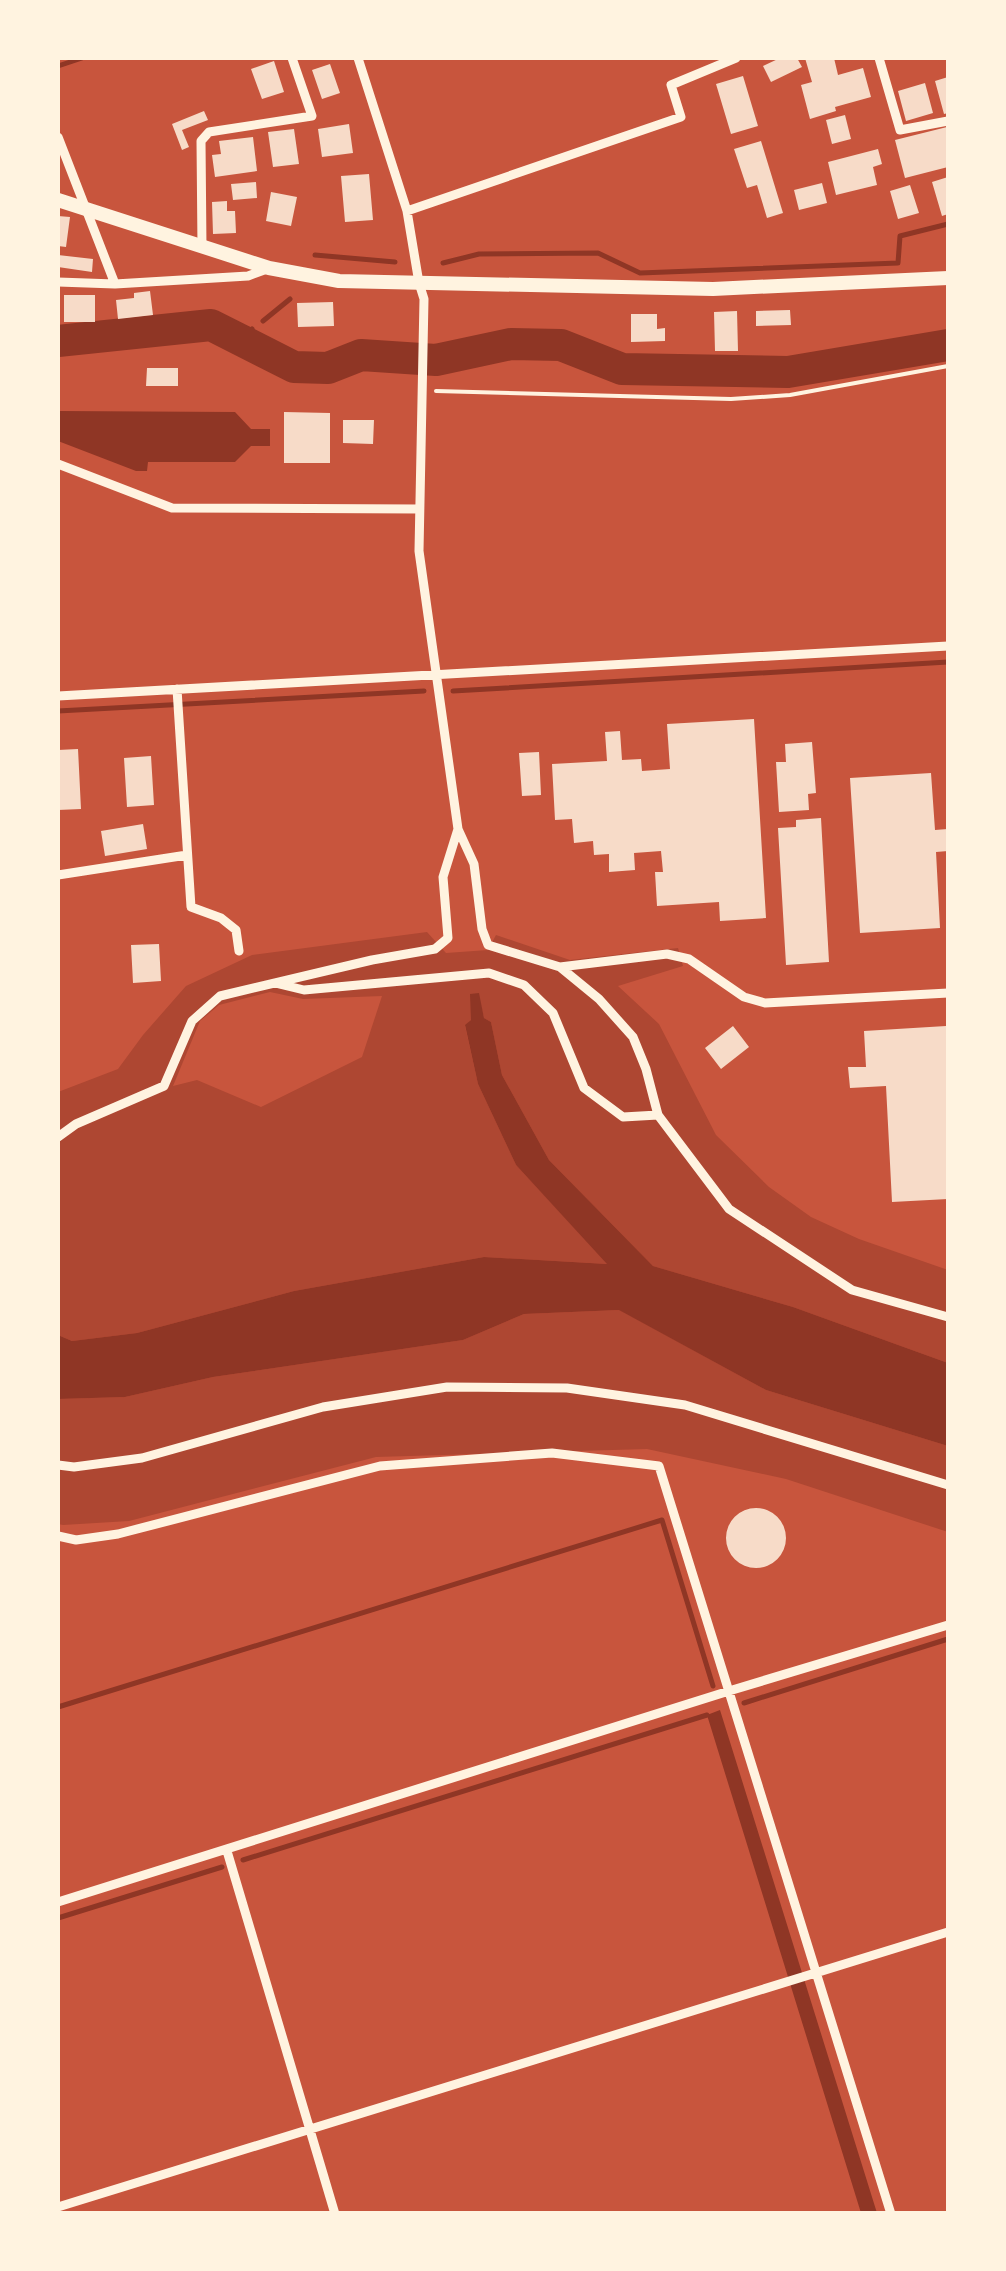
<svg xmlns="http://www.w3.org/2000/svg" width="1006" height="2271" font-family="'Libre Baskerville',serif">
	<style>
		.green { fill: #ae4732; fill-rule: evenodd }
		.water { fill: #8f3625 }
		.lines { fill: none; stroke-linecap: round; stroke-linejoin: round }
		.stream { stroke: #8f3625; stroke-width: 5 }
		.river { stroke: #8f3625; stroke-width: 32 }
		.building { fill: #f7dbc8 }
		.path { stroke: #fff3e0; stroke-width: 4 }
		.minor { stroke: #fff3e0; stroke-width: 9 }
		.primary { stroke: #fff3e0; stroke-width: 14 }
	</style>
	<rect width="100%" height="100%" fill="#c8553d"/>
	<path class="green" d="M427,932L446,953L488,950L496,935L570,960L678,948L683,966L618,986L659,1024L716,1135L769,1187L811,1217L859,1239L948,1270V1363L793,1307L653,1266L549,1160L502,1075L491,1022L484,1018L478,993L471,1020L465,1026L478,1084L516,1165L608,1264L484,1257L294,1291L137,1333L72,1341L58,1335V1092L118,1069L143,1035L186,986L252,955ZM270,992L303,999L382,996L362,1057L261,1107L197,1080L173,1086L200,1021L219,1005Z
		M620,1310L766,1390L948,1446V1532L786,1479L647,1449L376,1457L129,1521L63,1525L58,1524V1399L125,1397L213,1377L463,1340L524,1314Z"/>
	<path class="water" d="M58,411L235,412L251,429H270V446H251L235,462H148L147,471H136L58,441Z
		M479,993L484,1018L491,1022L502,1075L549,1160L653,1266L793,1307L948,1363V1446L766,1390L619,1310L524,1314L463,1340L213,1377L125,1397L58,1399V1335L72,1341L137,1333L294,1291L484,1257L607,1264L516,1165L478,1084L465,1025L471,1020L470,994Z
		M720,1710L877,2213H861L707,1715Z"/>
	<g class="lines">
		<path class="stream" d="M58,66L82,58
			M315,255L395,262
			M443,263L479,254L598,253L640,273L898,263L900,236L948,224
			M263,321L290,299
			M241,339L252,329
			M453,691L948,662
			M58,711L424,691
			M744,1703L948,1639
			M58,1707L662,1520L713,1686
			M243,1860L707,1715
			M58,1918L222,1867"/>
		<path class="river" d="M58,341L211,325L294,367L328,368L361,355L436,360L511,344L561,345L622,369L788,372L948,345"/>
	</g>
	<path class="building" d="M780,58H797L802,67L771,82L763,66Z
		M805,58H834L838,75L863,68L871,97L835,107L836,111L810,119L801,85L812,82Z
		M274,61L284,92L262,99L251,69Z
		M330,64L340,93L322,99L312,70Z
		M743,76L758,126L731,134L716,84Z
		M948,77V113L944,114L935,81Z
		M925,83L933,113L906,121L898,91Z
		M204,111L208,120L182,130L189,147L182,150L172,124Z
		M845,115L851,139L832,144L826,120Z
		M349,124L353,153L322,157L318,129Z
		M947,127L948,167L905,178L895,140Z
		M294,129L299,164L273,167L268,132Z
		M253,137L257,171L215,177L212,155L221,154L219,141Z
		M761,141L783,213L767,218L757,185L747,188L734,149Z
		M878,149L882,164L873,167L877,185L836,195L828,162Z
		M369,174L373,220L345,222L341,176Z
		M948,177V214L942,216L932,182Z
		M256,182L257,198L233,200L231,184Z
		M822,183L827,203L799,210L794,190Z
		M910,185L919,213L898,219L890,191Z
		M271,192L297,197L291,226L266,221Z
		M227,201V211H235L236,233L213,234L212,202Z
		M58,216L70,217L66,247L58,246Z
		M58,255L93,259L92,272L58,267Z
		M150,291L153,315L118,319L116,300L134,298V293Z
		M64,295H95V322H64Z
		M333,302L334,326L298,327L297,303Z
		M790,310L791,325L756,326V311Z
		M737,311L738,351H715L714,312Z
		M631,314H657V329L665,328V341L631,342Z
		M147,368H178V386H146Z
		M284,412L330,413V463H284Z
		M343,420H374L373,444L343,443Z
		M754,719L766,918L720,921L719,902L657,906L655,872H663L661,851L634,853L635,870L609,872V854L594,855L593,841L574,843L572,819L555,820L552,764L607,761L605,732L620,731L622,760L641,759L642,771L670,769L667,724Z
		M812,742L816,793L808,794L809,810L779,812L776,762H786L785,744Z
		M78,749L81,809L58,810V750Z
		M539,752L541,795L522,796L519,753Z
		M151,756L154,805L127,807L124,758Z
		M931,773L935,830L948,829V851L936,852L940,928L860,933L850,778Z
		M821,818L829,962L786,965L778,828L796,827V820Z
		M143,824L147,849L105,856L101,831Z
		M159,944L161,981L133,983L131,945Z
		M733,1026L749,1047L721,1069L705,1048Z
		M946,1026L948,1199L892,1202L886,1086L850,1088L848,1067H866L864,1031Z
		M726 1538a30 30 0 1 1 60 0a30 30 0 1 1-60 0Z"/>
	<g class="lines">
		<path class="path" d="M436,391L731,399L790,395L948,366"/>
		<path class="minor" d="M358,58L407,211L419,283L424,299L419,551L458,829L474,864L482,929L488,945L560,967L599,999L633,1037L646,1069L658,1115L729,1209L852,1290L948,1317
			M879,58L900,130L948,121
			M58,137L115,284
			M407,211L681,117L671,85L736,58
			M202,248L201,141L209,132L312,116L292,58
			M58,282L115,284L248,276L267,269
			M58,464L172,508L419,509
			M177,689L191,907L221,918L236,930L239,951
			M58,696L948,646
			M58,875L187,855
			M560,967L667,954L689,959L744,997L765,1003L948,993
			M275,983L304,990L489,973L524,985L553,1013L584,1088L623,1117L658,1115
			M58,1137L76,1124L164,1086L192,1021L220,996L372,960L435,949L448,938L443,877L458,829
			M58,1465L74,1467L142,1458L323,1407L447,1387L567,1388L685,1405L948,1485
			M58,1536L76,1540L118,1534L380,1466L552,1453L659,1466L891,2214
			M227,1851L335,2214
			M58,1902L729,1691L948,1625
			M58,2207L948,1932"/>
		<path class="primary" d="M58,200L269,268L339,281L713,289L948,278"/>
	</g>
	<rect width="1006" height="2271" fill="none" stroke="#fff3e0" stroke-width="120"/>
</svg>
